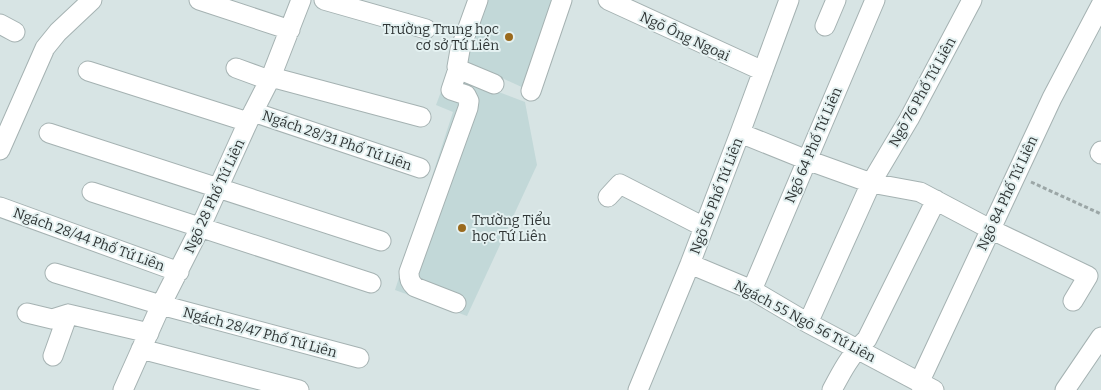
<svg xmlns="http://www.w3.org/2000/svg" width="1101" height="390" font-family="Bitter,serif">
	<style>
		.built { fill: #c2d8d8 }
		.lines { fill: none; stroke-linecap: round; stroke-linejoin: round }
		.minor-casing { stroke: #a5b2b2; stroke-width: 21 }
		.path { stroke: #9ba6a6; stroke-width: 3; stroke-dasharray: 4 2.5; stroke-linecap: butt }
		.minor { stroke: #fff; stroke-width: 19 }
		.poi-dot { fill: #9a6a1d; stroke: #e4f1f1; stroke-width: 2 }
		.labels { text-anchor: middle; stroke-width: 4; stroke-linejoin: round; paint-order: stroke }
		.poi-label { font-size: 14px; fill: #303636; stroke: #e4f1f1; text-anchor: end }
		.street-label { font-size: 14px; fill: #303636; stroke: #e4f1f1 }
	</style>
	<rect width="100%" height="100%" fill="#d7e4e4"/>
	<path class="built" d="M488,0H553L526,89L465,61Z
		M448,73L525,102L537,165L467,316L395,290L453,112L436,105Z"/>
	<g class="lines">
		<defs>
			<path id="minor" d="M199,0L290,30
				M324,0L426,29
				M478,0L460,50L457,67L458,69L494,84
				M608,0L763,71
				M0,24L15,32
				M825,26L836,0
				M236,68L269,80
				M88,71L248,122
				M271,77L421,117
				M531,91L562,0
				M253,112L420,168
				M49,133L381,241
				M740,133L807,160L871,183L920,192L990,229L1088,276L1073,301
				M0,150L45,48L58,32L92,0
				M1101,151L1100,153L1101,154
				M92,192L371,283
				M608,197L620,184L704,227
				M0,207L179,272
				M690,264L752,290L808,323L934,390
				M55,273L161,305L359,358
				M752,290L875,0
				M456,303L415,287C410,282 409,279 409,272L468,108L469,101L466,95L451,90L458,69
				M27,313L52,319L68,314L149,333
				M808,323L871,183L909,119L972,0
				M141,349L299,390
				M53,356L68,314
				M919,383L1052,98L1101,5
				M123,390L161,305L200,228L248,122L271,77L301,0
				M638,390L690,264L740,133L789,0
				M832,390C842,371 851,354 867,339L936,200
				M1065,390L1101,337"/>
		</defs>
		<use href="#minor" class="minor-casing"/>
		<path class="path" d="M1031,182L1101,214"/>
		<use href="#minor" class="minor"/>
	</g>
	<g class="poi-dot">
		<circle cx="509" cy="37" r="5"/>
		<circle cx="462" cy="228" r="5"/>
	</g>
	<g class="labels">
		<g class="poi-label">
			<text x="499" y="34">Trường Trung học<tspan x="499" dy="16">cơ sở Tứ Liên</tspan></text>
			<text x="472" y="225" text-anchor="start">Trường Tiểu<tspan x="472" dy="16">học Tứ Liên</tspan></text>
		</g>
		<g class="street-label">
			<text transform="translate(685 36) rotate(25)" y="5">Ngõ Ông Ngoại</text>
			<text transform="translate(922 92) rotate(-61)" y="5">Ngõ 76 Phố Tứ Liên</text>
			<text transform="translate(337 140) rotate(19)" y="5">Ngách 28/31 Phố Tứ Liên</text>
			<text transform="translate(813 145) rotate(-67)" y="5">Ngõ 64 Phố Tứ Liên</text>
			<text transform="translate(1007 193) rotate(-65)" y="5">Ngõ 84 Phố Tứ Liên</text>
			<text transform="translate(214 196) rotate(-65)" y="5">Ngõ 28 Phố Tứ Liên</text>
			<text transform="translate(716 196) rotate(-69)" y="5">Ngõ 56 Phố Tứ Liên</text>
			<text transform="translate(89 239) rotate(20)" y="5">Ngách 28/44 Phố Tứ Liên</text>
			<text transform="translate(805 321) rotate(28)" y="5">Ngách 55 Ngõ 56 Tứ Liên</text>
			<text transform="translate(260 332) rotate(15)" y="5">Ngách 28/47 Phố Tứ Liên</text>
		</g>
	</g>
</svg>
